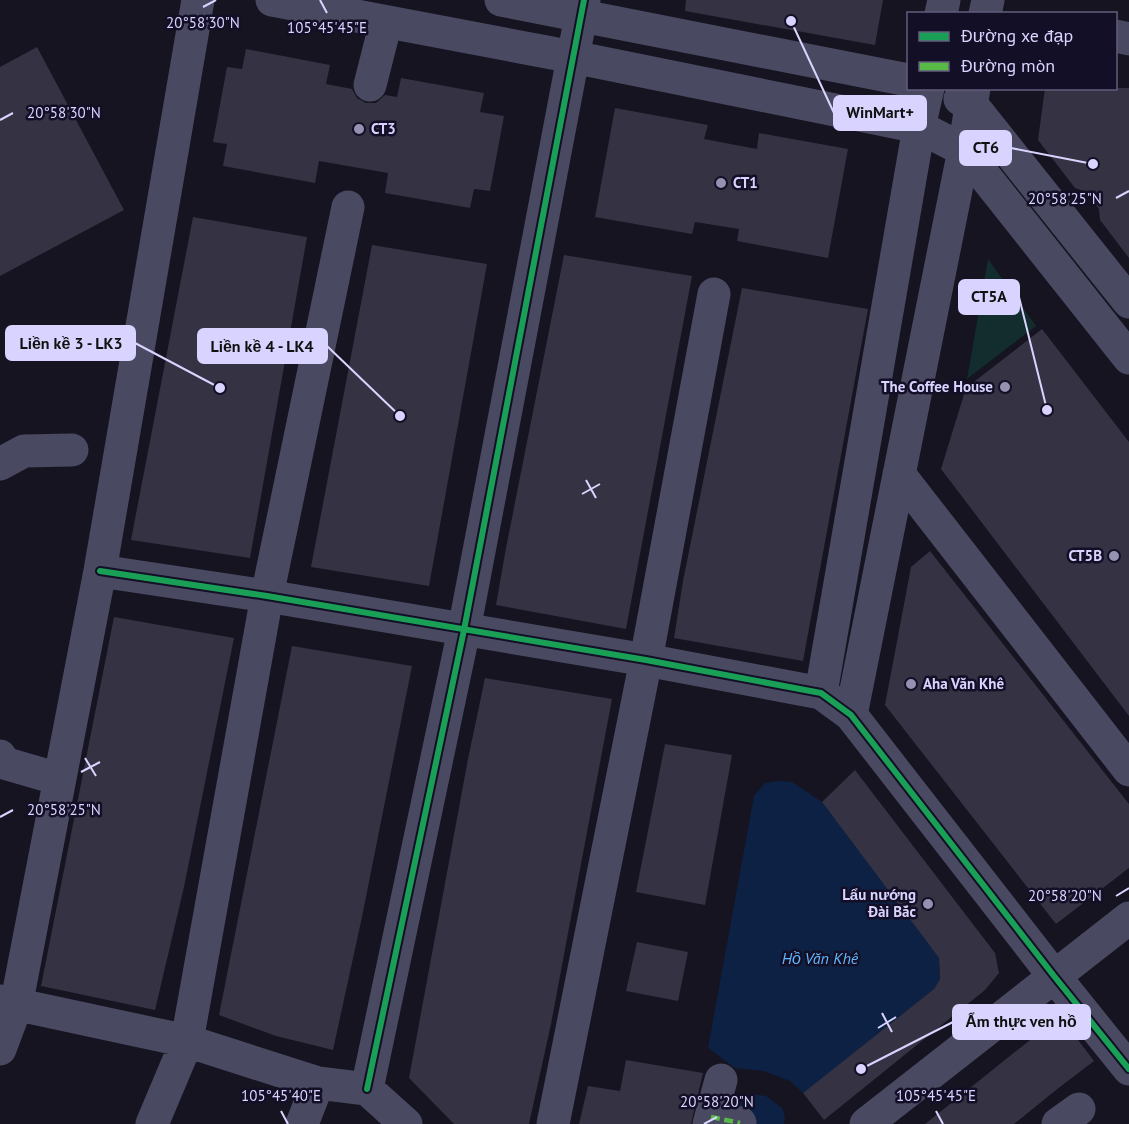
<svg xmlns="http://www.w3.org/2000/svg" width="1129" height="1124" font-family="'PT Sans',sans-serif">
	<style>
		.green { fill: #132c2d }
		.water { fill: #0d2144 }
		.building { fill: #343243 }
		.lines { fill: none; stroke-linecap: round; stroke-linejoin: round }
		.minor { stroke: #4a4962; stroke-width: 33 }
		.quiet { stroke: #58b947; stroke-width: 4.5; stroke-dasharray: 9 4.5; stroke-linecap: butt }
		.cycleway-casing { stroke: #130f26; stroke-width: 10 }
		.cycleway { stroke: #1a9f57; stroke-width: 6 }
		.ticks { fill: none; stroke: #d9d4ff; stroke-width: 2 }
		.poi-dot { fill: #9591b1; stroke: #130f26; stroke-width: 2 }
		.labels { text-anchor: middle; stroke-width: 5; stroke-linejoin: round; paint-order: stroke }
		.poi-label { font-size: 15px; font-weight: bold; fill: #d9d4ff; stroke: #130f26; text-anchor: start }
		.water-label { font-size: 16px; font-style: italic; fill: #62b6ff; stroke: #130f26 }
		.ticks-label { font-size: 15px; text-anchor: middle; fill: #d9d4ff; stroke: #130f26; stroke-width: 5; stroke-linejoin: round; paint-order: stroke }
		.leader { fill: none; stroke: #d9d4ff; stroke-width: 2 }
		.callout-dot { fill: #d9d4ff; stroke: #130f26; stroke-width: 2 }
		.callout { fill: #d9d4ff; stroke: #d9d4ff; stroke-width: 2 }
		.callout-label { font-size: 16px; text-anchor: middle; font-weight: bold; fill: #111 }
	</style>
	<rect width="100%" height="100%" fill="#161421"/>
	<path class="green" d="M988,259L1036,326L967,379Z"/>
	<path class="water" d="M778,781L792,782L822,802L939,958L940,979L934,989L803,1093L790,1081L764,1071L735,1068L708,1048L754,796L765,783Z
		M753,1094L766,1096L782,1108L785,1117L784,1124H722L723,1116L742,1095Z"/>
	<path class="building" d="M686,0H883L875,45L685,11Z
		M37,47L124,210L0,276V67Z
		M246,49L330,65L326,84L352,89L357,98L366,103H376L385,95L397,97L401,78L484,93L480,112L504,116L490,191L474,189L470,208L385,193L388,173L319,161L315,183L223,166L227,144L213,142L227,67L242,69Z
		M1045,88H1129V258L1100,220L1099,209L1086,192L1075,188L1038,140Z
		M615,108L708,125L704,139L757,149L759,133L848,149L828,258L737,241L739,229L695,222L692,234L595,217Z
		M193,217L307,237L250,558L131,540Z
		M372,245L487,264L429,586L311,567Z
		M564,255L692,276L626,629L496,605L506,548Z
		M742,288L868,309L803,661L674,638L683,581Z
		M1042,329L1129,442V716L941,469L966,388Z
		M930,551L1129,804V868L1056,924L885,705L911,567Z
		M114,617L234,638L184,887L155,1010L41,986Z
		M292,646L412,666L362,917L333,1050L276,1036L219,1015Z
		M485,678L612,699L551,1024L529,1124H454L409,1078L468,759Z
		M665,744L732,755L705,905L636,892Z
		M855,770L995,953L999,973L985,990L824,1120L803,1093L934,989L940,979L939,958L822,802Z
		M637,942L688,952L678,1001L626,991Z
		M1060,1016L1094,1061L1056,1090L1014,1124H925Z
		M626,1060L703,1073L691,1124H579L588,1086L620,1091Z"/>
	<g class="lines">
		<path class="minor" d="M272,0L573,57L919,127L964,150L1129,358
			M501,0L908,80
			M941,14L944,0
			M985,14L988,0
			M1116,36L1129,39
			M370,85L386,22
			M960,99L972,105L1129,302
			M0,464L24,451L72,450
			M899,474L1129,770
			M100,571L267,596L646,660L821,693L851,715L1054,976L1129,1069
			M821,693L919,127L928,88
			M851,715L964,150L974,88
			M0,756L4,763L59,779
			M0,1001L187,1041L318,1083L367,1089L406,1124
			M0,1049L16,1006L100,571L198,0
			M367,1089L464,630L584,0
			M711,1117L740,1123
			M152,1124L187,1041L267,596L348,207
			M302,1124L318,1083
			M553,1124L646,660L714,294
			M709,1124L721,1080
			M866,1124L1129,918
			M1058,1124L1079,1109"/>
		<path class="quiet" d="M711,1117L740,1123"/>
		<defs>
			<path id="cycleway" d="M100,571L267,596L646,660L821,693L851,715L1054,976L1129,1069
				M367,1089L464,630L584,0"/>
		</defs>
		<use href="#cycleway" class="cycleway-casing"/>
		<use href="#cycleway" class="cycleway"/>
	</g>
	<path class="ticks" d="M320,0L327,13M203,7L216,0M0,120L13,113M1116,198L1129,191M586,480L596,498M582,494L600,484M85,758L96,776M81,772L100,762M0,817L13,810M1116,896L1129,888M882,1013L892,1032M878,1028L896,1017M281,1111L288,1124M936,1111L943,1124M704,1124L717,1117"/>
	<g class="poi-dot">
		<circle cx="359" cy="129" r="6"/>
		<circle cx="721" cy="183" r="6"/>
		<circle cx="1005" cy="387" r="6"/>
		<circle cx="1114" cy="556" r="6"/>
		<circle cx="911" cy="684" r="6"/>
		<circle cx="928" cy="904" r="6"/>
	</g>
	<g class="labels">
		<g class="poi-label">
			<text x="371" y="134">CT3</text>
			<text x="733" y="188">CT1</text>
			<text x="993" y="392" text-anchor="end">The Coffee House</text>
			<text x="1102" y="561" text-anchor="end">CT5B</text>
			<text x="923" y="689">Aha Văn Khê</text>
			<text x="916" y="900" text-anchor="end">Lẩu nướng<tspan x="916" dy="17">Đài Bắc</tspan></text>
		</g>
		<g class="water-label">
			<text x="820" y="964">Hồ Văn Khê</text>
		</g>
	</g>
	<g class="ticks-label">
		<text x="203" y="28">20°58'30"N</text>
		<text x="327" y="33">105°45'45"E</text>
		<text x="64" y="118">20°58'30"N</text>
		<text x="1065" y="204">20°58'25"N</text>
		<text x="64" y="815">20°58'25"N</text>
		<text x="1065" y="901">20°58'20"N</text>
		<text x="281" y="1101">105°45'40"E</text>
		<text x="936" y="1101">105°45'45"E</text>
		<text x="717" y="1107">20°58'20"N</text>
	</g>
	<path class="leader" d="M791 21L834 113M1093 164L1011 148M1047 410L1019 297M220 388L135 343M400 416L327 346M861 1069L953 1022"/>
	<g class="callout-dot">
		<circle cx="791" cy="21" r="6"/>
		<circle cx="1093" cy="164" r="6"/>
		<circle cx="1047" cy="410" r="6"/>
		<circle cx="220" cy="388" r="6"/>
		<circle cx="400" cy="416" r="6"/>
		<circle cx="861" cy="1069" r="6"/>
	</g>
	<g class="callout">
		<rect x="834" y="96" width="92" height="34" rx="6"/>
		<rect x="960" y="131" width="51" height="34" rx="6"/>
		<rect x="959" y="280" width="60" height="34" rx="6"/>
		<rect x="6" y="326" width="129" height="34" rx="6"/>
		<rect x="198" y="329" width="129" height="34" rx="6"/>
		<rect x="953" y="1005" width="137" height="34" rx="6"/>
	</g>
	<g class="callout-label">
		<text x="880" y="118">WinMart+</text>
		<text x="986" y="153">CT6</text>
		<text x="989" y="302">CT5A</text>
		<text x="71" y="349">Liền kề 3 - LK3</text>
		<text x="262" y="352">Liền kề 4 - LK4</text>
		<text x="1021" y="1027">Ẩm thực ven hồ</text>
	</g>
	<rect x="907" y="12" width="210" height="78" fill="#130f26" stroke="#625e7d" stroke-width="1.5"/>
	<rect x="919" y="32" width="30" height="9" fill="#1a9f57" stroke="#625e7d" stroke-width="1.5"/>
	<text x="961" y="42" font-size="18" fill="#d9d4ff">Đường xe đạp</text>
	<rect x="919" y="62" width="30" height="9" fill="#58b947" stroke="#625e7d" stroke-width="1.5"/>
	<text x="961" y="72" font-size="18" fill="#d9d4ff">Đường mòn</text>
</svg>
